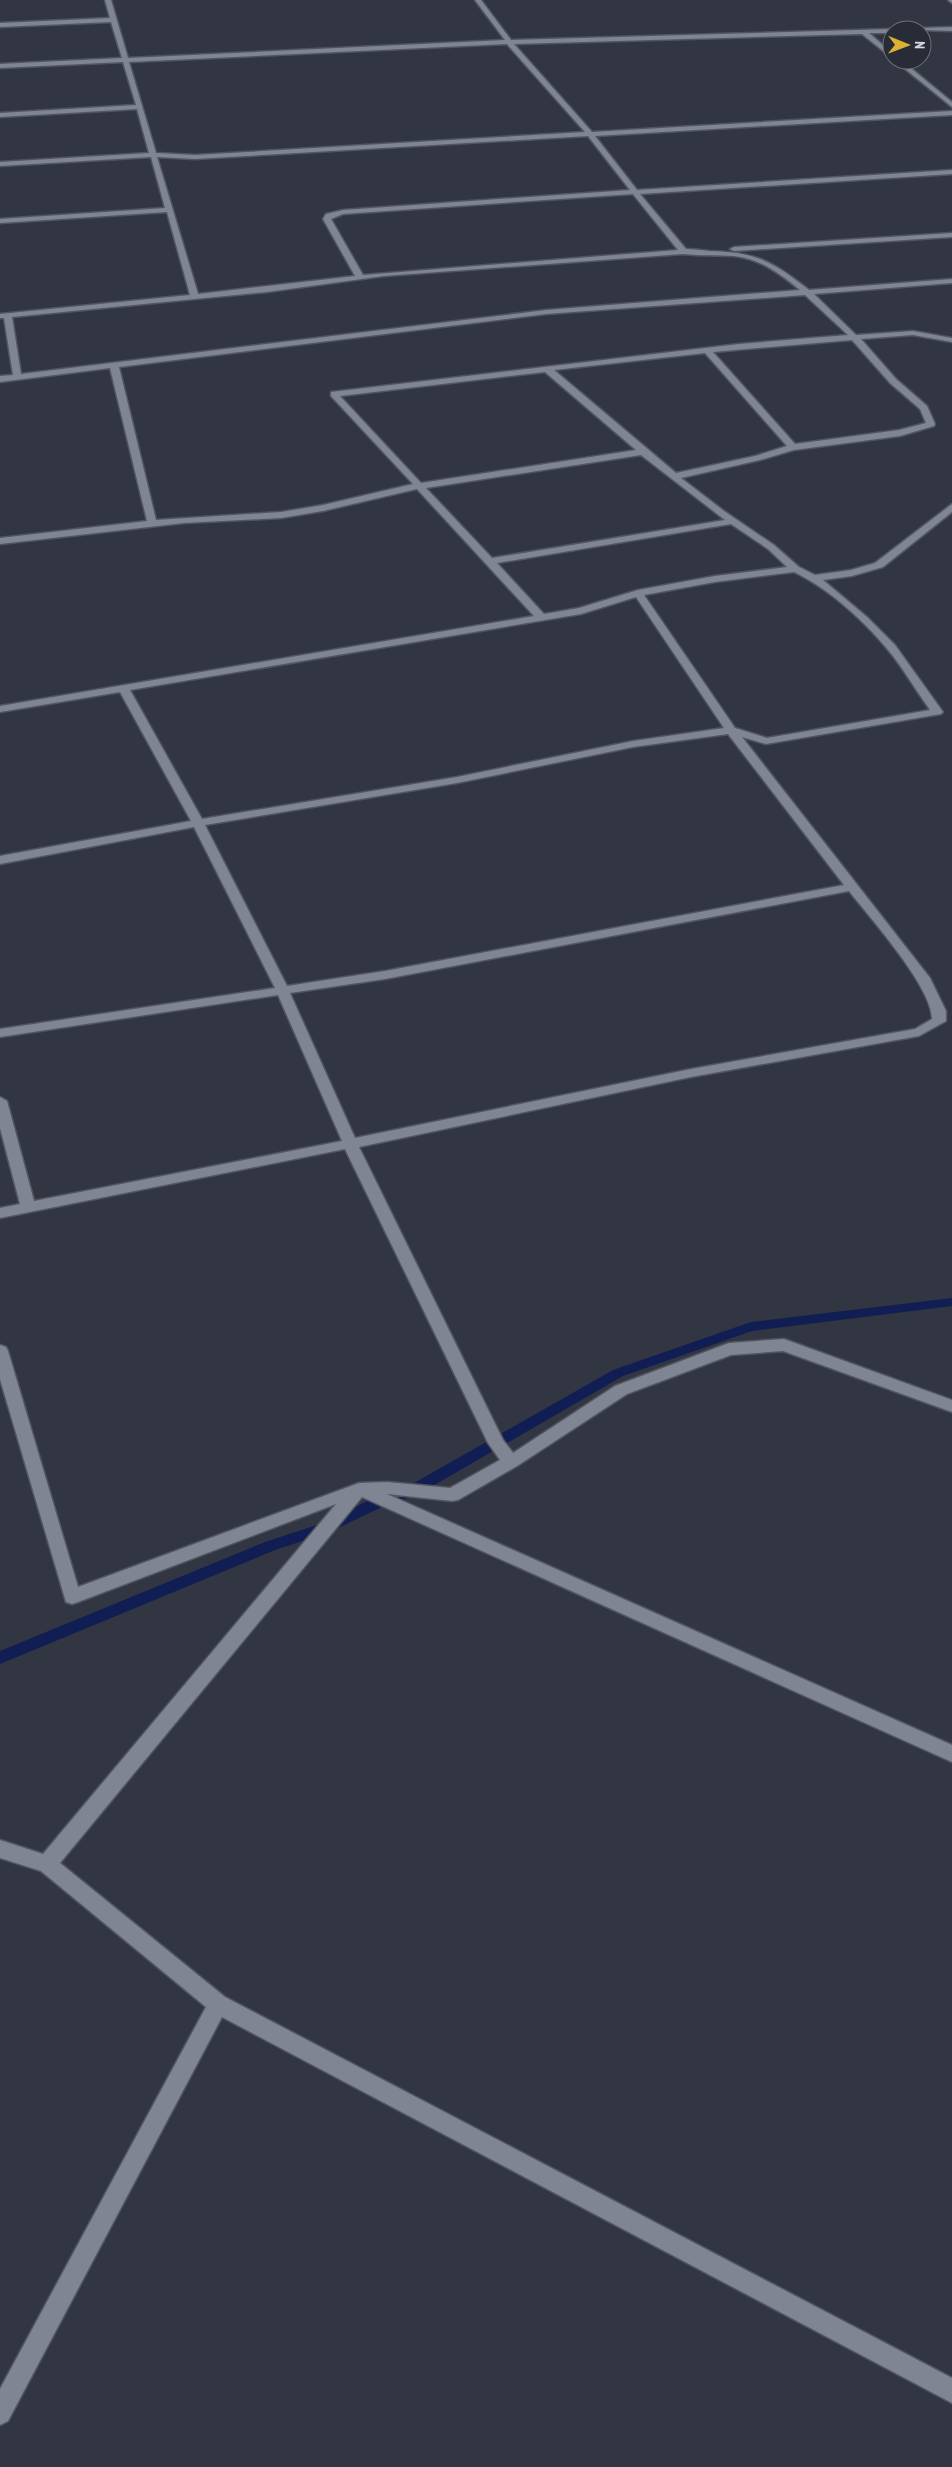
<svg xmlns="http://www.w3.org/2000/svg" width="952" height="2467" font-family="'PT Sans Narrow',sans-serif">
	<style>
		.lines { fill: none; stroke-linecap: round; stroke-linejoin: round }
		.stream { fill: #101e54; fill-rule: evenodd }
		.minor-casing { stroke: #51555f; stroke-width: 3 }
		.minor { fill: #7f8593; fill-rule: evenodd }
	</style>
	<rect width="100%" height="100%" fill="#313642"/>
	<g class="lines">
		<path class="stream" d="M952,1298V1306L752,1331L623,1376L417,1495L386,1505L330,1532L275,1550L0,1664V1651L265,1542L320,1524L376,1497L407,1487L613,1370L751,1322Z"/>
		<defs>
			<path id="minor" d="M105,0H111L128,58L505,40L475,0H481L511,40L892,29L894,30H892V33H869L892,53V58L862,34L514,44L592,132L952,111V115L595,136L637,190L952,170V174L640,194L686,249C693,249 701,250 709,251C756,252 772,261 809,290L952,279V283L814,294L856,335L913,331L952,338V342L913,335L861,339L896,379L927,406L935,424L934,426L900,436L794,450L760,460L681,478L724,511L774,545L799,567L815,575L851,570L875,563L952,504V512L883,567L852,576L823,580L867,617L895,645L943,712L941,714L766,744L742,737L930,978L946,1011V1021L919,1036L691,1077L359,1147L503,1440L513,1453L615,1386L729,1343L784,1339L952,1400V1412L783,1351L731,1355L627,1394L517,1466L458,1500L452,1501L387,1494L952,1745V1762L362,1497L60,1863L225,1997L952,2378V2403L222,2017L8,2421L0,2425V2389L206,2007L41,1871L0,1858V1840L43,1854L336,1504L78,1602L72,1604L66,1602L0,1379V1345L6,1347L8,1351L78,1587L359,1483L387,1482L450,1488L500,1460L488,1443L345,1149L0,1218V1208L20,1204L0,1128V1097L7,1101L34,1201L342,1141L278,995L0,1037V1029L275,988L194,827L0,864V856L191,821L120,692L0,712V706L534,616L417,489L323,511L281,518L184,523L0,544V538L147,521L110,368L0,382V376L13,375L4,318H0V314L190,295L167,212L0,223V219L165,208L151,157L0,166V162L149,153L137,109L0,117V113L136,105L123,62L0,68V64L122,58L111,22L0,27V23L110,18ZM507,44L585,132L195,155L156,153L129,62ZM588,136L630,190L343,210L326,214L323,219L355,276L198,294L157,157L195,159ZM633,194L678,250L363,275L331,219L343,214ZM683,254C700,256 717,255 734,256C761,259 780,274 800,290L546,310L21,374L12,317L267,292L384,276ZM805,295L848,335L739,344L331,392V396L413,484L323,505L281,512L156,520L119,367L546,314ZM852,340L890,383L920,409L926,423L899,430L795,444L713,352ZM705,353L787,446L755,456L676,473L554,370ZM545,372L636,450L421,483L340,396ZM641,455L725,520L492,558L426,488ZM731,524L768,549L787,567L715,576L638,590L579,608L544,614L497,563ZM794,572C831,590 867,623 893,656C906,673 917,692 930,710L767,738L735,728L644,595L715,582ZM636,597L724,728L633,741L457,777L202,819L130,690L581,614ZM728,734L844,885L385,971L287,986L205,825L457,783L633,747ZM849,891C871,919 932,987 932,1019L915,1029L691,1069L355,1138L290,993L385,979Z
				M948,0H952V3Z
				M952,27V31L919,30L922,28Z
				M894,60H901L952,102V107Z
				M952,233V237L734,251L730,249L734,247Z"/>
		</defs>
		<use href="#minor" class="minor-casing"/>
		<use href="#minor" class="minor"/>
	</g>
	<g transform="translate(907 45) rotate(91)"><circle r="24" fill="#272c37" stroke="#6c707a"/>
	<path d="M0-4L9 19L0 12L-9 19Z" fill="#deb133"/>
	<text y="-8" font-size="14" font-weight="bold" text-anchor="middle" fill="#d4d7df">N</text>
	</g>
</svg>
